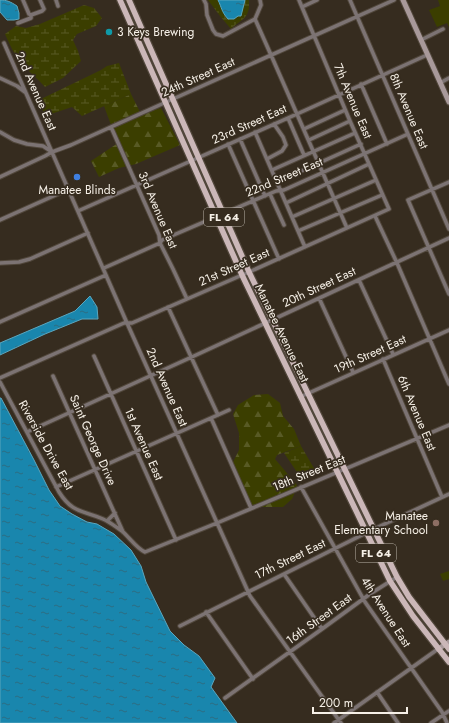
<svg xmlns="http://www.w3.org/2000/svg" width="449" height="723" font-family="Jost,sans-serif">
	<style>
		.forest { fill: url(#forest-firs) }
		.wetland { fill: url(#wetland-marsh) }
		.park { fill: #3b3e00 }
		.water { fill: url(#water-ripples); stroke: #5ba6be }
		.lines { fill: none; stroke-linecap: round; stroke-linejoin: round }
		.street-casing { stroke: #51473b; stroke-width: 5.5 }
		.secondary-casing { stroke: #51473b; stroke-width: 7 }
		.primary-casing { stroke: #51473b; stroke-width: 8 }
		.street { stroke: #7c7373; stroke-width: 3.5 }
		.secondary { stroke: #a8999a; stroke-width: 5 }
		.primary { stroke: #cbb7b8; stroke-width: 5.5 }
		.culture-dot { fill: #0f9aa8; stroke: #362c1f; stroke-width: 1.5 }
		.shop-dot { fill: #3f7fe0; stroke: #362c1f; stroke-width: 1.5 }
		.education-dot { fill: #8d6e63; stroke: #362c1f; stroke-width: 1.5 }
		.labels { text-anchor: middle; stroke-width: 3.5; stroke-linejoin: round; paint-order: stroke }
		.shield { fill: #362c1f; stroke: #bcb5ab; stroke-width: 1 }
		.shield-label { font-size: 11px; font-weight: bold; fill: #f6f0e7 }
		.poi-label { font-size: 12px; fill: #f6f0e7; stroke: #362c1f; text-anchor: start }
		.street-label { font-size: 12px; fill: #f6f0e7; stroke: #362c1f }
	</style>
	<defs>
		<pattern id="forest-firs" width="22" height="20" patternUnits="userSpaceOnUse"><rect width="22" height="20" fill="#3b3e00"/><path d="M5 1l3.5 6h-7zM16 11l3.5 6h-7z" fill="#585a25"/></pattern>
		<pattern id="wetland-marsh" width="20" height="14" patternUnits="userSpaceOnUse"><rect width="20" height="14" fill="#3b3e00"/><path d="M1 5h8M5 5V1M11 12h8M15 12V8" fill="none" stroke="#585a25"/></pattern>
		<pattern id="water-ripples" width="26" height="14" patternUnits="userSpaceOnUse"><rect width="26" height="14" fill="#1986ad"/><path d="M2 4q2-2 4 0t4 0M15 11q2-2 4 0t4 0" fill="none" stroke="#2d6d83"/></pattern>
	</defs>
	<rect width="100%" height="100%" fill="#362c1f"/>
	<path class="forest" d="M131,94L140,112L111,125L104,106Z
		M161,108L180,145L136,164L119,168L99,177L91,161L118,143L113,128L146,113Z
		M268,394L280,403L283,416L294,429L301,446L277,455L275,459L297,485L296,488L252,506L233,462L239,450V433L233,414L238,405L254,395Z
		M295,492L292,499L283,507H257Z"/>
	<path class="wetland" d="M208,0H218L221,6L235,17L241,13L245,0H249C250,19 243,18 231,29L220,16Z
		M84,5L94,8L102,18L96,26L77,34L73,40L78,51L81,61L63,78L45,87C37,78 28,71 20,62C14,54 9,43 5,34L16,26L26,28L40,24Z
		M119,63L131,94L82,116L72,107L45,116L39,100L101,70L107,66Z
		M301,446L315,470L301,478L284,453Z"/>
	<path class="park" d="M438,0H449V27L447,23L437,27L429,10L440,6Z
		M449,571V579L443,581L440,574Z"/>
	<path class="water" d="M0,0C7,0 11,2 17,6L19,13V19L14,20H7L0,12Z
		M218,0H245L241,16H238L234,19H228C221,11 222,8 218,0Z
		M90,296L97,307L98,319H82L45,334L0,355V343L75,311Z
		M0,398H1L34,460L49,490L60,506L72,514L87,522L97,524L114,534L131,550L141,566L146,582L170,631L184,645L199,656L215,678L211,687L237,723H0Z"/>
	<g class="lines">
		<defs>
			<path id="street" d="M23,0L29,14L31,15L42,11L44,9L40,0
				M56,0L58,6
				M204,0L206,4L207,15L213,30L216,34L223,36L255,19L261,5L260,0
				M350,0L449,229
				M302,7L317,0
				M255,19L271,55L347,228
				M18,23L31,18V15
				M421,40L443,29
				M4,43L127,323L250,596L341,723
				M0,78L17,86L25,92
				M440,83L449,78
				M361,84L387,144
				M288,118L304,155
				M111,127L159,235L160,243L173,269L187,299
				M304,129L345,110
				M0,132L14,140L27,144L43,146L52,152
				M255,132L305,247
				M240,139L265,196
				M309,140L350,121
				M228,144L279,259
				M267,159L282,151L286,145L283,137L274,124
				M272,170L355,133
				M0,177L45,156L52,152L71,145L173,99L394,0
				M277,182L361,144
				M449,182L408,200L449,294
				M270,194L284,225
				M286,203L369,164
				M78,211L297,114L427,55
				M375,216L397,263L449,384
				M292,217L376,180
				M0,220L69,189
				M298,231L382,195
				M0,263L19,262L30,259L88,233
				M104,268L160,243L162,240L276,191L284,190L408,134
				M359,280L393,354
				M319,298L353,372
				M168,307L218,415
				M0,322L106,275
				M94,356L176,540
				M383,359L442,497
				M53,376L123,532
				M0,378L124,323H132L249,272L389,209L350,121L299,0
				M0,382L59,492C73,514 83,510 103,519C110,522 116,527 122,531C129,537 137,549 145,552L217,523L449,425
				M300,397L449,330
				M211,418L251,508
				M27,432L194,356L449,238
				M56,487L229,410
				M301,487L365,602L442,712L447,723
				M107,521L115,513
				M284,574L322,629
				M206,612L253,679
				M180,626L374,529L449,494
				M377,692L398,723
				M225,698L322,629L370,594L397,577
				M334,723L438,649
				M431,723L449,711"/>
			<path id="secondary" d="M403,0L449,102
				M438,649L449,642"/>
			<path id="primary" d="M120,0L242,275L390,581L413,616L449,662
				M129,0L249,272L397,577L409,597L449,649"/>
		</defs>
		<use href="#street" class="street-casing"/>
		<use href="#secondary" class="secondary-casing"/>
		<use href="#primary" class="primary-casing"/>
		<use href="#street" class="street"/>
		<use href="#secondary" class="secondary"/>
		<use href="#primary" class="primary"/>
	</g>
	<circle class="culture-dot" cx="109" cy="32" r="4"/>
	<circle class="shop-dot" cx="77" cy="177" r="4"/>
	<circle class="education-dot" cx="436" cy="523" r="4"/>
	<g class="labels">
		<g class="shield">
			<rect x="204" y="208" width="40" height="18" rx="3"/>
			<rect x="356" y="544" width="40" height="18" rx="3"/>
		</g>
		<g class="shield-label">
			<text x="224" y="221">FL 64</text>
			<text x="376" y="557">FL 64</text>
		</g>
		<g class="poi-label">
			<text x="117" y="36">3 Keys Brewing</text>
			<text x="77" y="194" text-anchor="middle">Manatee Blinds</text>
			<text x="428" y="520" text-anchor="end">Manatee<tspan x="428" dy="14">Elementary School</tspan></text>
		</g>
		<g class="street-label">
			<text transform="translate(198 77) rotate(-24)" y="4">24th Street East</text>
			<text transform="translate(36 91) rotate(66)" y="4">2nd Avenue East</text>
			<text transform="translate(353 101) rotate(67)" y="4">7th Avenue East</text>
			<text transform="translate(409 111) rotate(67)" y="4">8th Avenue East</text>
			<text transform="translate(249 124) rotate(-24)" y="4">23rd Street East</text>
			<text transform="translate(284 177) rotate(-23)" y="4">22nd Street East</text>
			<text transform="translate(158 210) rotate(67)" y="4">3rd Avenue East</text>
			<text transform="translate(234 267) rotate(-24)" y="4">21st Street East</text>
			<text transform="translate(319 287) rotate(-25)" y="4">20th Street East</text>
			<text transform="translate(282 333) rotate(64)" y="4">Manatee Avenue East</text>
			<text transform="translate(370 354) rotate(-24)" y="4">19th Street East</text>
			<text transform="translate(167 387) rotate(66)" y="4">2nd Avenue East</text>
			<text transform="translate(417 413) rotate(67)" y="4">6th Avenue East</text>
			<text transform="translate(93 440) rotate(66)" y="4">Saint George Drive</text>
			<text transform="translate(144 444) rotate(66)" y="4">1st Avenue East</text>
			<text transform="translate(46 445) rotate(61)" y="4">Riverside Drive East</text>
			<text transform="translate(309 473) rotate(-22)" y="4">18th Street East</text>
			<text transform="translate(290 559) rotate(-26)" y="4">17th Street East</text>
			<text transform="translate(386 612) rotate(57)" y="4">4th Avenue East</text>
			<text transform="translate(319 619) rotate(-36)" y="4">16th Street East</text>
		</g>
	</g>
	<path d="M313 707v6h94v-6" fill="none" stroke="#f6f0e7" stroke-width="2"/>
	<text x="319" y="707" font-size="12" fill="#f6f0e7" stroke="#362c1f" stroke-width="3" paint-order="stroke">200 m</text>
</svg>
